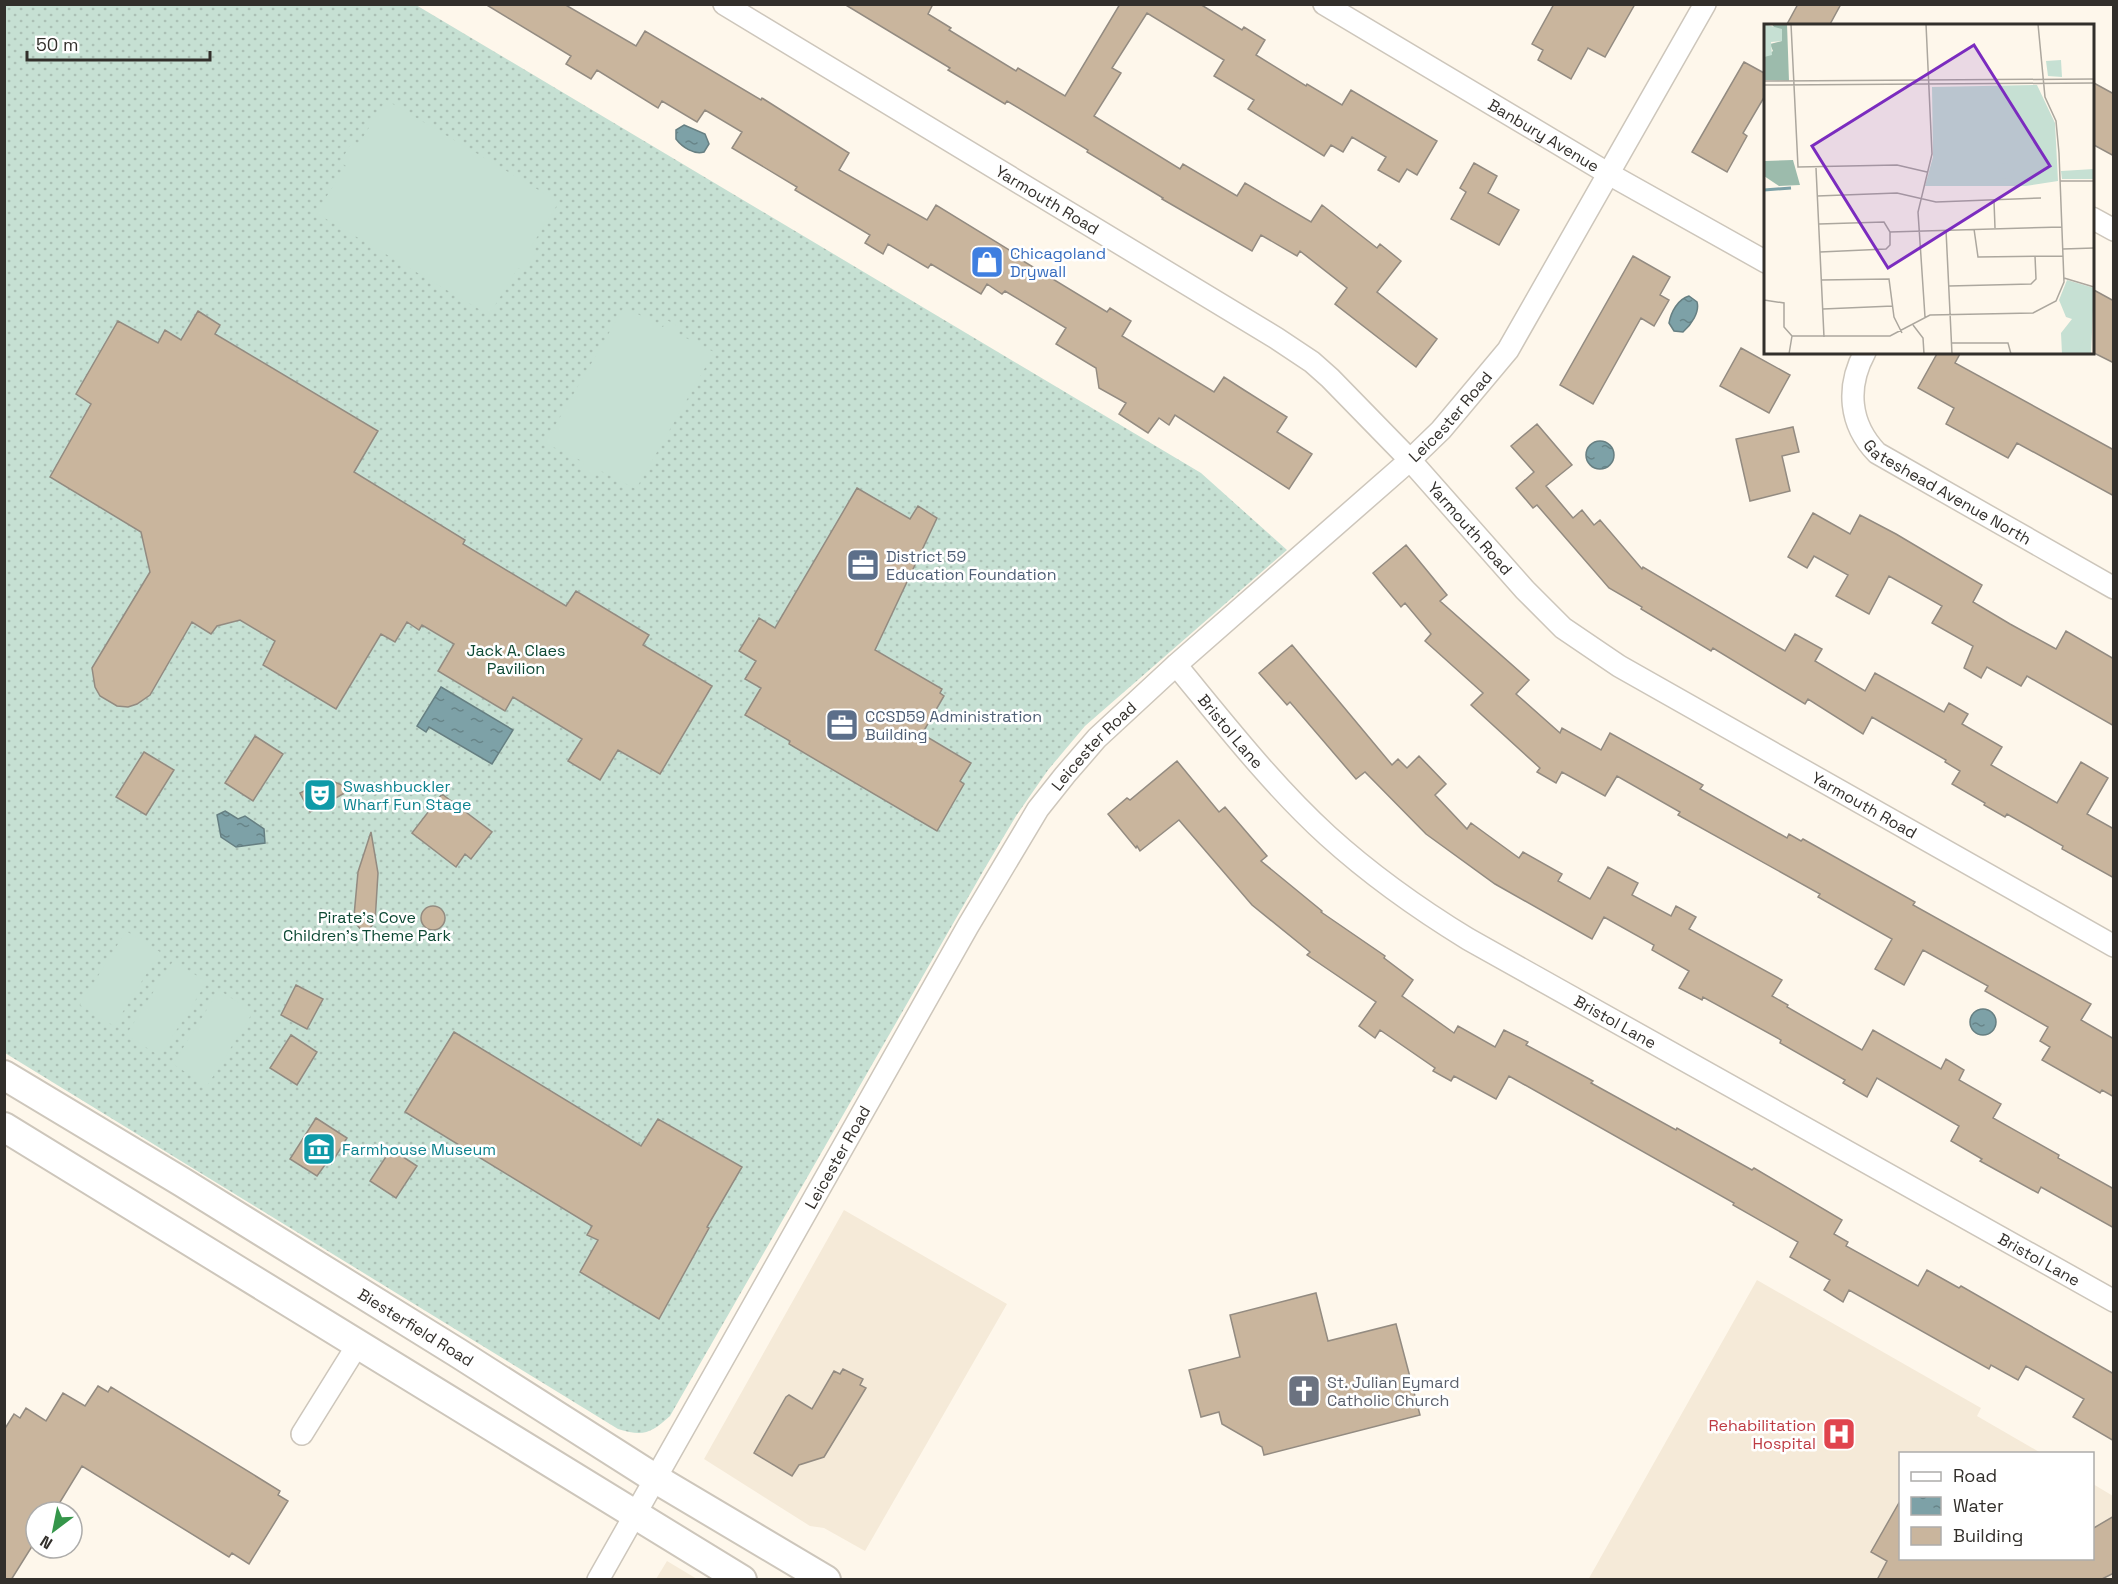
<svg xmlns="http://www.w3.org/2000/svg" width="2118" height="1584" font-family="'Space Grotesk',sans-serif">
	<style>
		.built { fill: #f5ead8 }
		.grass { fill: url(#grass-dots) }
		.garden { fill: #c6e0d3 }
		.water { fill: url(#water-ripples); stroke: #667f82; stroke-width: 1.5 }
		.building { fill: #c9b59d; stroke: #938b81; stroke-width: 1.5 }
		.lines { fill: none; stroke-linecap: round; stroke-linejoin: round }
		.minor-casing { stroke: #cdc6bb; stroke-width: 24 }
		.secondary-casing { stroke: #cdc6bb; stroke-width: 32 }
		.minor { stroke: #fff; stroke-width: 21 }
		.secondary { stroke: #fff; stroke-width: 28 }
		.labels { text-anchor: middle; stroke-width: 5; stroke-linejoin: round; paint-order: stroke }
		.street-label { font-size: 16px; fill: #322f2b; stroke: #fff }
		.shop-label { font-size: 16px; fill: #366cbe; stroke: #fff; text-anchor: start }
		.service-label { font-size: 16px; fill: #4e5e75; stroke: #fff; text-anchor: start }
		.park-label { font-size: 16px; fill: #0d4934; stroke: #fff }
		.culture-label { font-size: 16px; fill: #0d838f; stroke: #fff; text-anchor: start }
		.worship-label { font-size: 16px; fill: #5b616d; stroke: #fff; text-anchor: start }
		.health-label { font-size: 16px; fill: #be3a42; stroke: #fff; text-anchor: end }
		.inset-river { fill: none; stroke: #7da1a7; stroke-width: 3 }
		.inset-road { fill: none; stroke: #aca79e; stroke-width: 1.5 }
		.view { fill: #7b2cbf; fill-opacity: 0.15; stroke: #7b2cbf; stroke-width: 3 }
		.inset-edge { fill: none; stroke: #322f2b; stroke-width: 3 }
	</style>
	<defs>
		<pattern id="grass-dots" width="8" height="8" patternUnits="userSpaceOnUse" patternTransform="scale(1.5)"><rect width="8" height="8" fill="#c6e0d3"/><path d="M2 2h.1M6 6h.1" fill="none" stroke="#abc0b5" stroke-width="1.8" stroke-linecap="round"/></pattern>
		<pattern id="water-ripples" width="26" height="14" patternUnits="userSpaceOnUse" patternTransform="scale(1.5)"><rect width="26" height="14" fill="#7da1a7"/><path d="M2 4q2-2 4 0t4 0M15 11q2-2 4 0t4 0" fill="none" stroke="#678488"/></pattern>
	</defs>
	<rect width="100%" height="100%" fill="#fef7eb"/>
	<path class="built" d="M844,1210L1007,1304L865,1551L824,1528L810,1526L704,1459Z
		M1757,1280L1981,1408L1977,1416L2041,1453L1900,1454V1558H2092L2093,1484L2113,1496V1579L1588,1580Z
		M667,1561L697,1579H656Z"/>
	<path class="grass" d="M4,5H416L1201,473L1287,550L1085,726L1048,770L1016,816L985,868L670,1416C651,1433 644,1437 618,1429L5,1053Z"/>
	<path class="garden" d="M386,100L559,202L529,250L535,254L525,271L518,268L489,315L316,213L346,166L340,162L351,144L357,147Z
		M624,307L663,327L667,320L679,327L676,333L714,352L636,489L597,469L594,475L581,469L584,462L545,443Z
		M126,931L160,952L114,1026L80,1005Z
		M173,961L207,982L160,1056L126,1035Z
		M219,990L253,1012L207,1086L173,1064Z"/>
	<path class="water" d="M684,125L705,134L709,144L704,152C694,155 682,147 676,139V130Z
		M1689,296L1697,302C1700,312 1691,325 1683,332L1674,331L1669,323C1671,312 1678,299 1689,296Z
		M1586 455a14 14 0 1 1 28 0a14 14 0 1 1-28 0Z
		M441,687L513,730L492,764L429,727L426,732L417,726Z
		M225,811L238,819L245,816L264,829L265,843L236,847L221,837L217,815Z
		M1970 1022a13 13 0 1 1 26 0a13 13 0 1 1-26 0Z"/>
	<path class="building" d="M485,4H564L636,46L645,31L761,100L762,98L849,153L839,170L927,220L936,205L1024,259L1023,261L1107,312L1110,308L1131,321L1122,336L1214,392L1224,377L1244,390L1287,417L1277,432L1312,454L1289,489L1175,415L1169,425L1159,418L1148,433L1119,414L1126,403L1099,388L1096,368L1056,344L1066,328L1005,291L1002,294L987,284L981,294L931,264L928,268L888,244L883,254L865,243L870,235L795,190L797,187L732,148L742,132L705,110L697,122L662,101L658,108L597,70L591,79L566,64L571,56Z
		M844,4H933L928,14L951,28L949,30L1016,71L1018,68L1065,96L1120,4H1200L1242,30L1244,27L1265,40L1256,55L1306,86L1307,84L1342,105L1351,90L1437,141L1417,175L1407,169L1399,182L1378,170L1386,157L1352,137L1343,152L1331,145L1324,156L1248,109L1254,100L1214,76L1224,60L1147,13L1112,68L1121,73L1094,116L1180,169L1183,164L1237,196L1245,183L1311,222L1322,205L1377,248L1380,244L1401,261L1377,292L1437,339L1416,367L1335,304L1347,288L1300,251L1297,256L1261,235L1252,251L1162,199L1163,198L1087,152L1088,150L1007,101L1005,104L948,70L950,68Z
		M1554,4H1635L1605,57L1588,48L1571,79L1538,60L1543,50L1532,44Z
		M1798,4H1841L1829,26H1786Z
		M1744,62L1766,74V94L1743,133L1747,136L1727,172L1692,152Z
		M2092,82L2114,94V156L2092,144Z
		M1474,163L1497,176L1488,193L1519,210L1499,245L1451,219L1466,192L1460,188Z
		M1633,256L1670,277L1660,295L1669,300L1654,326L1641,318L1593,404L1560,385Z
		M2092,289L2114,301V363L2092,352Z
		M198,311L220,325L215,334L378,431L354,472L465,540L463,544L566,606L576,591L649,635L643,645L712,686L660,774L618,750L600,780L568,761L582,739L513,697L505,711L438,671L454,644L422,625L419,630L407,622L395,642L381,634L336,709L263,665L275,641L240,620L217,626L211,634L192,622L150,695L137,704L128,707L117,706L100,696L95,687L92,668L150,572L141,532L50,477L91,404L76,394L118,321L158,343L165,330L181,340Z
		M1741,348L1790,375L1769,413L1720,386Z
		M1938,352H1961L1955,363L2114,450V496L2017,443L2008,458L1946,424L1954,408L1918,388Z
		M1537,424L1572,465L1546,486L1573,518L1582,510L1594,525L1600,520L1642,569L1643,567L1785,651L1795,634L1822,649L1815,661L1865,691L1875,673L1944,712L1949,703L1968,714L1962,724L2002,747L1991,765L2057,803L2081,762L2108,778L2087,814L2114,829V878L2062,849L2063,846L2007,814L2005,817L1984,805L1985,803L1952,784L1960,771L1945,762L1946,760L1872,717L1863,734L1808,699L1805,704L1713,648L1711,651L1641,609L1642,607L1609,588L1537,505L1533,508L1516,488L1534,472L1511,446Z
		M1793,427L1799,452L1782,456L1790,491L1750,501L1736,439Z
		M857,488L910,519L918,506L937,518L875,650L942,689L940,693L944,696L922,734L971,763L960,781L964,784L937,831L789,744L790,741L745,715L761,688L745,679L756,661L739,651L759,618L775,628Z
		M1813,513L1850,534L1860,515L1896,534L1982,585L1973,602L2010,624L2056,649L2066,631L2114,659V726L2027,676L2021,686L1987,667L1981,678L1964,668L1973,646L1932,623L1942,606L1889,576L1869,614L1836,596L1848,575L1814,556L1807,568L1788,557Z
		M1406,545L1447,595L1440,601L1529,680L1516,694L1560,733L1562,728L1601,750L1610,733L1703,785L1700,789L1787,838L1789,834L1801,841L1803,839L1915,902L1913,905L2091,1004L2081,1020L2114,1039V1097L2102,1090L2100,1093L2042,1060L2050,1047L2040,1041L2048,1027L1985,991L1988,986L1923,950L1904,985L1875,969L1892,939L1818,897L1820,894L1678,815L1680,812L1617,776L1605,796L1562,772L1556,783L1537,772L1540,768L1471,705L1483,693L1425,641L1431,634L1405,603L1401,607L1373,573Z
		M1292,645L1392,765L1398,759L1407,768L1419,756L1446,784L1435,795L1467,829L1471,823L1519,858L1523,852L1562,874L1558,881L1590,899L1608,867L1638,883L1632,895L1671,916L1676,906L1696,917L1689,929L1782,980L1772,996L1788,1005L1787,1007L1862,1050L1873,1030L1941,1069L1946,1059L1964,1070L1959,1080L2001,1104L1993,1118L2059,1155L2058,1158L2114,1189V1228L2041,1187L2038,1193L1980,1161L1982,1159L1951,1141L1959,1126L1877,1078L1867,1097L1843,1083L1845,1080L1780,1043L1781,1040L1703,997L1702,1000L1679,988L1689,971L1652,950L1654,945L1604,917L1592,939L1495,884L1426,834L1365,772L1356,779L1290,702L1287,705L1259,673Z
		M255,736L283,754L253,801L225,783Z
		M144,752L174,770L146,815L116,797Z
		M1177,761L1219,812L1225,807L1267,856L1261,861L1322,911L1321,912L1385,956L1384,958L1413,980L1402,996L1454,1033L1458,1026L1495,1047L1504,1030L1528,1042L1526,1045L1593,1081L1591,1083L1676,1130L1677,1128L1752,1170L1754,1168L1842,1220L1834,1234L1848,1242L1846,1246L1918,1286L1927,1270L1959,1288L1961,1286L2114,1374V1441L2073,1417L2084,1399L2026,1366L2018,1380L1991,1365L1989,1369L1849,1290L1843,1302L1824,1290L1830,1280L1790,1257L1798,1242L1733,1205L1734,1203L1509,1076L1496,1099L1454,1076L1451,1081L1433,1071L1435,1068L1380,1030L1375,1038L1359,1026L1376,1002L1307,955L1310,952L1252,905L1179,820L1140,851L1137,846L1136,848L1108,814L1127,798L1130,800Z
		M327,779L352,789L310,812L300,793Z
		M442,794L492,832L471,859L465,854L456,867L412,833Z
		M371,832L378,873L375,922L365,934L357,925L354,916L358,872Z
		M421 918a12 12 0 1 1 24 0a12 12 0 1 1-24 0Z
		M296,985L323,999L307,1029L281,1015Z
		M454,1032L641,1146L658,1119L742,1167L707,1227L709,1228L659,1319L580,1272L598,1240L587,1235L592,1226L405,1112Z
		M291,1035L317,1052L297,1085L270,1068Z
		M316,1118L347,1138L331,1164L327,1162L317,1176L290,1159Z
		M391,1149L417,1166L396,1198L370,1181Z
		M1316,1293L1328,1341L1396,1324L1420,1415L1264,1455L1262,1447L1222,1424L1219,1412L1201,1417L1189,1370L1240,1357L1230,1315Z
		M843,1369L863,1379L860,1385L866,1388L824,1457L799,1465L792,1476L754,1453L786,1397L789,1395L812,1409L834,1371L840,1374Z
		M98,1386L108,1392L111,1387L280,1491L278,1495L288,1501L249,1564L232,1553L229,1557L82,1466L54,1512H36V1540L11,1580H4V1430L14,1414L20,1418L26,1408L46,1421L63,1393L85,1406Z
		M1900,1501V1558H2092V1529L2114,1516V1573L2100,1580H1877L1887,1561L1871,1552Z"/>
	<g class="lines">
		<defs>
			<g id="minor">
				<path id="s1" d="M724,4L1276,338L1312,362L1330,378L1410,460L1525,590L1563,628L1619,666L2114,946"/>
				<path id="s2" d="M1324,4L1609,174L1766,262"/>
				<path d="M2092,218L2114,230"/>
				<path id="s3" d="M1865,352C1846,387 1849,424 1877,453L2114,588"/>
				<path id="s4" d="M1176,665C1224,723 1272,785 1328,836C1371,875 1419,909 1468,939L2114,1301"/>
				<path d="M302,1434L358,1344"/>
				<path id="s5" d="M598,1580L968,926L1038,809L1065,775L1097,738L1176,665L1410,460L1441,430L1508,350L1705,4"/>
			</g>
			<g id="secondary">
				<path id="s6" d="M4,1075L182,1182L458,1353L656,1479L826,1580"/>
				<path d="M4,1127L742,1580"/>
			</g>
		</defs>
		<use href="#minor" class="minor-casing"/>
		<use href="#secondary" class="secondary-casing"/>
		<use href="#minor" class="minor"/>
		<use href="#secondary" class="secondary"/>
	</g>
	<defs>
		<symbol id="shop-square" viewBox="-11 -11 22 22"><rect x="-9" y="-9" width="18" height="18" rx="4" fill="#3f7fe0" stroke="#fff"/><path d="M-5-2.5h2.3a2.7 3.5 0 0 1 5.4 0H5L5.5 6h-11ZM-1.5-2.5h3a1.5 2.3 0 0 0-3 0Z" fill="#fff"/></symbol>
		<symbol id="office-square" viewBox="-11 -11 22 22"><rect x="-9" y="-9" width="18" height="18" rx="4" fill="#5c6f8a" stroke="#fff"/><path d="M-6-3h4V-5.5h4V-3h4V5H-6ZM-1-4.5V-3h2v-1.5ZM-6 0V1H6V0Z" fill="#fff"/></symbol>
		<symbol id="theatre-square" viewBox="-11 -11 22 22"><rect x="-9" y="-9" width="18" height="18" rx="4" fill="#0f9aa8" stroke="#fff"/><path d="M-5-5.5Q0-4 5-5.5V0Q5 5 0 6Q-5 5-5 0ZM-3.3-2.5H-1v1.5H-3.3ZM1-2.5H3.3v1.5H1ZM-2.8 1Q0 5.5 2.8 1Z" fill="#fff"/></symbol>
		<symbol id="museum-square" viewBox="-11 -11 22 22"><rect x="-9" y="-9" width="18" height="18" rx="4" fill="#0f9aa8" stroke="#fff"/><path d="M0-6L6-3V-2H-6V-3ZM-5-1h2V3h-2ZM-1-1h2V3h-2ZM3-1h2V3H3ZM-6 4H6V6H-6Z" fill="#fff"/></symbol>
		<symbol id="church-square" viewBox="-11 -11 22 22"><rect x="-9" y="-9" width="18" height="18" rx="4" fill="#6b7280" stroke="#fff"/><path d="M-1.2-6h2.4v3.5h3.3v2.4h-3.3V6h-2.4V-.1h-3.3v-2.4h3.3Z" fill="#fff"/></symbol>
		<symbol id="hospital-square" viewBox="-11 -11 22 22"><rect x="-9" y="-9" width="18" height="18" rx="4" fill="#e0444e" stroke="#fff"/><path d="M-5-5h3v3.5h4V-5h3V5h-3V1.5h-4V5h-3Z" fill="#fff"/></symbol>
	</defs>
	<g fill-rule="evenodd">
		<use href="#shop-square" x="968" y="243" width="38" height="38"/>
		<use href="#office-square" x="844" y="546" width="38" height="38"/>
		<use href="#office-square" x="823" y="706" width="38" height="38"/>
		<use href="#theatre-square" x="301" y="776" width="38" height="38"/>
		<use href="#museum-square" x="300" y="1130" width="38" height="38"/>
		<use href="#church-square" x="1285" y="1372" width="38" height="38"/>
		<use href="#hospital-square" x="1820" y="1415" width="38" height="38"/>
	</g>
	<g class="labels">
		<g class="street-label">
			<text dy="6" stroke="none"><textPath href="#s2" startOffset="256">Banbury Avenue</textPath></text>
			<text dy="6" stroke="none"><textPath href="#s1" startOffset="378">Yarmouth Road</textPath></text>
			<text dy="6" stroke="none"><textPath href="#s5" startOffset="1458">Leicester Road</textPath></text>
			<text dy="6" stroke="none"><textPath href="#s3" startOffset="190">Gateshead Avenue North</textPath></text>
			<text dy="6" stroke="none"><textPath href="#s1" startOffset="918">Yarmouth Road</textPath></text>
			<text dy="6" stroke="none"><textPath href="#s4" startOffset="86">Bristol Lane</textPath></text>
			<text dy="6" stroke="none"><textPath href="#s5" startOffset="972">Leicester Road</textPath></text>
			<text dy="6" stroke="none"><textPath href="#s1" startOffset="1404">Yarmouth Road</textPath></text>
			<text dy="6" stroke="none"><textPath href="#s4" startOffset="572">Bristol Lane</textPath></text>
			<text dy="6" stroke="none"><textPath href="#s5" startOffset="486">Leicester Road</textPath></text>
			<text dy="6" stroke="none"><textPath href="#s4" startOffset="1058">Bristol Lane</textPath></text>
			<text dy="6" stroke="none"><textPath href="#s6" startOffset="483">Biesterfield Road</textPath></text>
		</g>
		<g class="shop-label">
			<text x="1010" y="259">Chicagoland<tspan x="1010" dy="18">Drywall</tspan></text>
		</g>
		<g class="service-label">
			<text x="886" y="562">District 59<tspan x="886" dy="18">Education Foundation</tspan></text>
			<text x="865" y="722">CCSD59 Administration<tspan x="865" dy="18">Building</tspan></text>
		</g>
		<g class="park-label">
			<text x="516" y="656">Jack A. Claes<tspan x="516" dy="18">Pavilion</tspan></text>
			<text x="367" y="923">Pirate's Cove<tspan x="367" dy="18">Children's Theme Park</tspan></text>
		</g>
		<g class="culture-label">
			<text x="343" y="792">Swashbuckler<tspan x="343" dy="18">Wharf Fun Stage</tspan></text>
			<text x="342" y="1155">Farmhouse Museum</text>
		</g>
		<g class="worship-label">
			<text x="1327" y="1388">St. Julian Eymard<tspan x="1327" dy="18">Catholic Church</tspan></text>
		</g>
		<g class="health-label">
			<text x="1816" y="1431">Rehabilitation<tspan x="1816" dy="18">Hospital</tspan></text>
		</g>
	</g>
	<g transform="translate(1764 24)">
		<rect width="330" height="330" fill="#fef7eb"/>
		<path d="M297,36L298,53L284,52L282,37ZM273,61L291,99L294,157L262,162H161L169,133L168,63ZM330,145V155H298L297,147ZM303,256L330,264L327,330H298L297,309L308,295L302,293L295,276Z" fill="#c6e0d3"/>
		<path d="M8,0H23L25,57L0,56V33L9,27L6,20L18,17ZM29,136L36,161L15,162L0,152L1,137Z" fill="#9cbbac"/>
		<path d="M0,0L18,5V17L7,18L8,31L0,33Z" fill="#c6e0d3"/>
		<path d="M234 147a8 8 0 1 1 16 0a8 8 0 1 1-16 0ZM301,313H320L314,330H299Z" fill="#c6e0d3"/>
		<path class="inset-river" d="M0,166L27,164"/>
		<path class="inset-road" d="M27,0L34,143L133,141L163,148M0,57L330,55M0,61L330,59M52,144L60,313M296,157H330M53,172L133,169L172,178L277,174M230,177L231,204M55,200L120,198L126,208V221L122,225L56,228M210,205L214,233L299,232M182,206L188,330M126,208L298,203M299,225L330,224M300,254L330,263M57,256L125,255L130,293L138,309M185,262L267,260L272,255L271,232M0,276L20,279V303L28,312M59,285L129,282M161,293L154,188L168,130L162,0M149,301L159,314L160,330M28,312H126L166,291L269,289L292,277L300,258L295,129L292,97L281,73L274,0M187,319H244L247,330M25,330L28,312"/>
		<path class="view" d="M210,21L286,142L124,244L48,122Z"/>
		<rect width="330" height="330" class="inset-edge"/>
	</g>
	<rect width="2118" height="1584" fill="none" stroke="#322f2b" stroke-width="12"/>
	<rect x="1899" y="1452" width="195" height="108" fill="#ffffff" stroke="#adacaa" stroke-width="1.5"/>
	<rect x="1911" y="1472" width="30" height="9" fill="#ffffff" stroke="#adacaa" stroke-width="1.5"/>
	<text x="1953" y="1482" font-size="18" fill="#322f2b">Road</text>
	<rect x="1911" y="1497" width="30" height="18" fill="url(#water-ripples)" stroke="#adacaa" stroke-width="1.5"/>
	<text x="1953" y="1512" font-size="18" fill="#322f2b">Water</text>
	<rect x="1911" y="1527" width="30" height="18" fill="#c9b59d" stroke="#adacaa" stroke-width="1.5"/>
	<text x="1953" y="1542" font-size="18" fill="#322f2b">Building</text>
	<g transform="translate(54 1530) rotate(212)"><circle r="28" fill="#ffffff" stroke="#adacaa" stroke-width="1.5"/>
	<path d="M0-4.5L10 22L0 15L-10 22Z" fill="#35964a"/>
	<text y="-9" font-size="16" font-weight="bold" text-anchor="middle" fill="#322f2b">N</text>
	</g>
	<path d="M27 51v9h183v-9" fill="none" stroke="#322f2b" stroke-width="3"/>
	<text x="36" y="51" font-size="18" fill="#322f2b" stroke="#ffffff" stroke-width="4.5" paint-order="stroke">50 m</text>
</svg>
